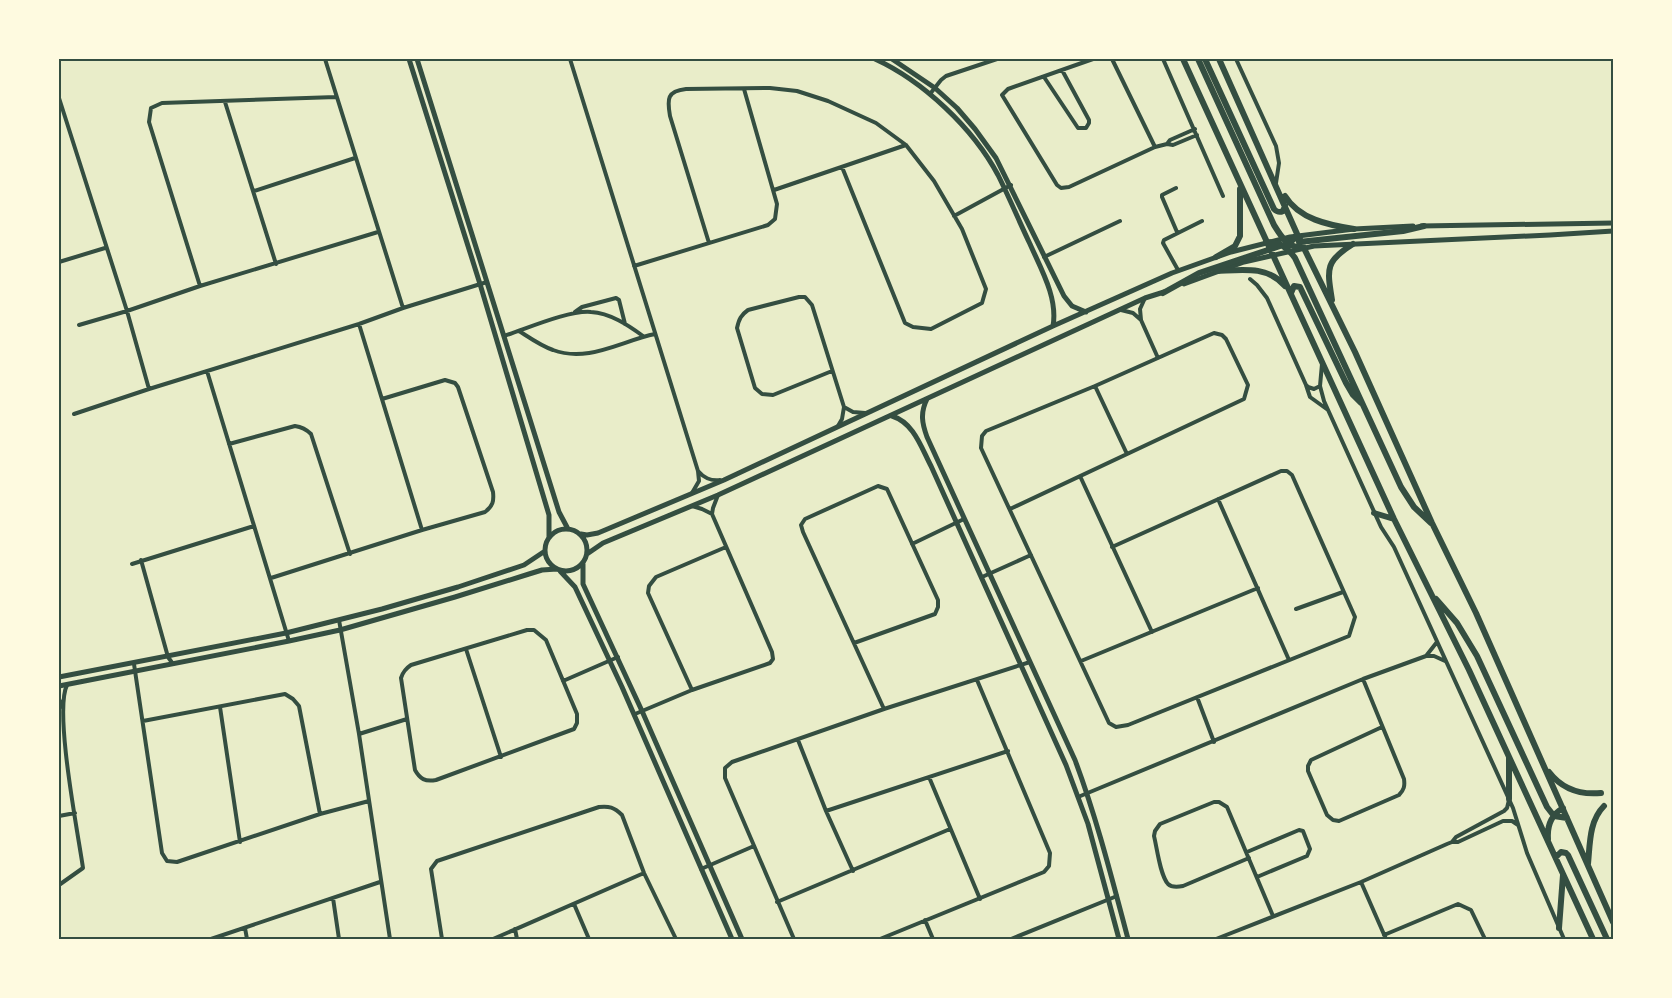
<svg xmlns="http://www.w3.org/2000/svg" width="1672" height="998" font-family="Lato,sans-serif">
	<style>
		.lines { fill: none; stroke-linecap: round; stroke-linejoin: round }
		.minor { stroke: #344e41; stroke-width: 4 }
		.tertiary { stroke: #344e41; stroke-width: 5 }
		.primary { stroke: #344e41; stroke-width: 6 }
		.neatline { fill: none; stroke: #344e41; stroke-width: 2 }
	</style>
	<rect width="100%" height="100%" fill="#e9edc9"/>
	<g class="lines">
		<path class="minor" d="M325,59L403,308
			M570,59L698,471L699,481L692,493
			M1093,59L1008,89L1002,95L1057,185L1061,188L1069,187L1155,147L1167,144L1173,145L1197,135
			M1112,59L1155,147
			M1163,59L1223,196
			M1236,59L1276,146L1279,163L1276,183
			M1044,77L1078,128H1086L1089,123V120L1062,70
			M930,94L941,80L946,76L997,59
			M59,98L127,311L149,389
			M225,102L276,264
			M1167,144L1170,140L1195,129
			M1176,188L1162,195V197L1177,232
			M774,190L906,145
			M254,191L355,158
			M954,216L1011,185
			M709,243L670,116C667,99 667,91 686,89L770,88L797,91L828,101L876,123L906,145L934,181L962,229L986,289L982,303L931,329L913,327L905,323L842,167
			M1044,257L1120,221
			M59,262L105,248
			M634,266L768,225L775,219L777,204L744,89
			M1178,270L1163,243L1164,240L1202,221
			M1250,279L1257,285L1267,298L1306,385L1308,387L1314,389L1320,386
			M200,286L149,122L151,108L162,103L336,97
			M1145,298L1140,309L1141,320L1158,358
			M1121,310L1133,313L1141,320
			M575,312L582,307L616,298L619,300L625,324
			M359,324L422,530
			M79,325L127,311L200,286L378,232
			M519,331C530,338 541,346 553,350C588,363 621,341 655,334
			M504,336C526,329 569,310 591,312C610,313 628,325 643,336
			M1322,364L1320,386L1324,401L1381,527L1394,547L1513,808L1527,853L1564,939
			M207,371L289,641
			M832,371L773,395L762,394L755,388L737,328C739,319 741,315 748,310L799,297H805L812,305L844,407L842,419L838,426
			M1306,385L1310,397L1328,410
			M1095,386L1127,454
			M844,407L853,412L865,413
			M74,414L149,389L359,324L403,308L487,282
			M229,444L295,426C302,427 306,429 311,434L350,554
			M698,471C704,478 710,481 720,480
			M1080,476L1152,632
			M1218,499L1289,660
			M692,506L702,509L712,514
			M1010,509L1244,399L1248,385L1226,339L1222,335L1214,333L1095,386L986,431L982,436L981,448L1109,723L1116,727L1128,725L1349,636L1355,617L1292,475L1287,471H1281L1112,547
			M912,544L964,519
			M141,560L168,657L173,664
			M132,564L254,526
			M982,577L1031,555
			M271,578L422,530L485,512C493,506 494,501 493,492L458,387L455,383L445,380L382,399
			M1296,609L1343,592
			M339,620L359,734L390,939
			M527,630H534L546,640L577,714V723L574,729L436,780C425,782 420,779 415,770L401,678C403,672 405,669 411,665Z
			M854,643L935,614L938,607V600L887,489L878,486L805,519L801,525L803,532L884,709
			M466,649L501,757
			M1426,656L1437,642
			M1081,661L1258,588
			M134,664L162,853L167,861L177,862L320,814L369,801
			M1363,679L1404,779C1405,786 1404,790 1399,795L1339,821L1333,820L1327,815L1308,771V766L1311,760L1382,727
			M563,681L618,657
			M692,690L648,593L649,586L656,577L726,547
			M1197,697L1214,742
			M59,699L62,707
			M220,707L240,842
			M635,714L692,690L770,663L773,659L772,652L712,514L713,508L718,495
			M143,721L285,694L293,699L299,706L320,814
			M359,734L407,719
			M798,740L826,811L853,871
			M929,777L980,899
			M1078,797L1363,679L1426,656H1434L1445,661
			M826,811L1008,751
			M59,816L75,813
			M1452,842H1458L1503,821H1512L1518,825
			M1247,852L1299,830L1303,831L1310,849L1307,856L1257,877
			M1249,858L1183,886C1178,887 1172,888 1168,884C1160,875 1157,848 1154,836L1155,831L1160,824L1214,802H1219L1227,807L1273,916
			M701,869L754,846
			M1361,882L1386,939
			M59,885L83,868C78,833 54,711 67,685
			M333,898L339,939
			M777,902L950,829
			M574,904L589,939
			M925,920L933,939
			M245,928L247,939
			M515,929L517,939
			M1384,935L1458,904L1471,910L1485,939
			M211,939L380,882
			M442,939L431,869L437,861L599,807C609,806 614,807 622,815L644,873L676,939
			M493,939L644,873
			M794,939L725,778V768L732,762L884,709L1030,662
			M880,939L1044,872L1049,866L1050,853L977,680
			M1011,939L1117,896
			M1216,939L1361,882L1447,844L1452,842L1456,837L1504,811L1507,808L1509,800"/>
		<path class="tertiary" d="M409,59L480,284L549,515V537
			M417,59L559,512L568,529
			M875,59C923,81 973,128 998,175C1009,197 1019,221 1030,244C1041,269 1058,298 1053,326
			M892,59L935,88L957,108L975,129L996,158L1064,296L1072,306L1086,312
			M1421,226L1613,223
			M1184,284L1244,262L1314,246L1550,235L1613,231
			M927,399C920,413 922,423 927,437L1075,760C1097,819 1112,879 1128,939
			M892,416C914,423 921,447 931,466L1066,765L1088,824L1119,939
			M545 550a21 21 0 1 1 42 0a21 21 0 1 1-42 0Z
			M581,534L587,535L598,533L724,480L1053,326L1172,273L1231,252L1290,237L1354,229L1413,226
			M587,554L603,543L718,495L1145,298L1164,292
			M583,564V584L642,711L742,939
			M560,571L575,587L622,687L732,939
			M59,677L286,633L382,609L458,587L524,565L545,551
			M59,686L289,641L340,630L455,597L529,574L542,570L557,569"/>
		<path class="primary" d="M1183,59L1394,519L1469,670L1593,939
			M1198,59L1274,225C1282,238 1288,248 1304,248
			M1205,59L1274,209C1277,212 1279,213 1283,211L1285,206
			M1219,59L1298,236L1355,352L1432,523L1476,613L1613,922
			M1285,196C1299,219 1328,225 1354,229
			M1266,242C1280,242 1287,247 1295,258L1401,487L1414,507L1431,523
			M1299,242L1403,231L1424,226
			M1216,257L1235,246L1240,236V189
			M1216,271C1241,270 1267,265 1285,286
			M1163,293L1199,273L1289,243L1298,236
			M1291,293L1294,286L1300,287L1346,383L1353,395L1361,403
			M1332,300C1327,269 1325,261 1353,244
			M1374,513L1394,519
			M1436,599L1457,623L1477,656L1547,807L1554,816L1567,818
			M1509,758V799
			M1549,772C1562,789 1580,795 1601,793
			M1548,839C1547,826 1551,815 1563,808
			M1556,857L1561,852L1566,853L1568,855L1607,939
			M1588,864C1590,844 1589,821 1604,806
			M1559,928L1563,875"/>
	</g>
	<rect width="1672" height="998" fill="none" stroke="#fefae0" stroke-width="120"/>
	<rect x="60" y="60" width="1552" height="878" class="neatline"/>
</svg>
